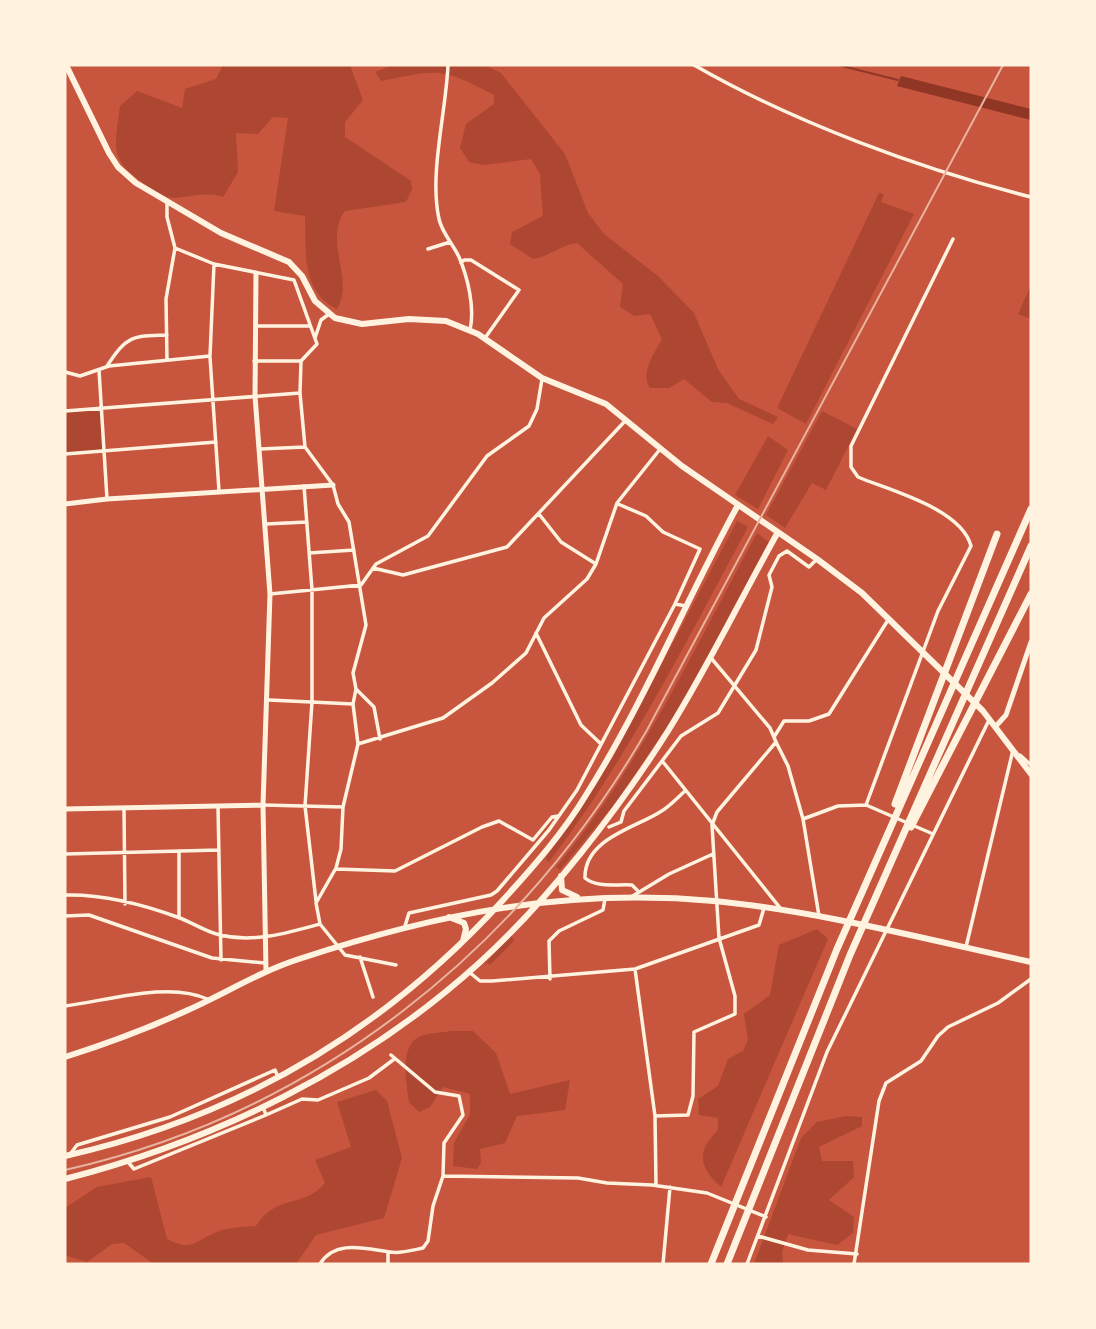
<svg xmlns="http://www.w3.org/2000/svg" width="1096" height="1329" font-family="Georgia,serif">
	<style>
		.green { fill: #ae4732 }
		.water { fill: #8f3625 }
		.lines { fill: none; stroke-linecap: round; stroke-linejoin: round }
		.stream { stroke: #8f3625; stroke-width: 2 }
		.minor { stroke: #fff3e0; stroke-width: 3.5 }
		.tertiary { stroke: #fff3e0; stroke-width: 5 }
		.primary { stroke: #fff3e0; stroke-width: 6 }
		.motorway { stroke: #fff3e0; stroke-width: 7 }
		.rail { stroke: #e9b49f; stroke-width: 2 }
	</style>
	<rect width="100%" height="100%" fill="#c8553d"/>
	<path class="green" d="M223,65H350L363,100L345,122V137L411,181L412,189L406,202L345,211C323,241 355,279 337,309C301,292 306,251 305,216L274,211L288,118L273,117L258,134L236,133L238,172L223,197C205,191 194,197 175,198C166,198 153,191 146,185C108,159 115,148 120,106L137,91L182,108L185,89L216,79Z
		M394,65H485L501,73L565,154L588,213L604,234L658,276L694,313L718,369L739,399L778,417L773,424L727,403L712,402L684,379L669,388H650C640,372 654,354 662,339L650,314L634,316L620,307L623,284L577,243C560,245 549,257 533,259L510,244L512,232L543,216L540,174L531,159L483,165L469,162L460,148L466,124L494,104V95C441,67 439,69 381,81L375,72Z
		M879,193L884,194L881,202L914,214L806,424L777,408Z
		M1031,285V319L1018,314Z
		M102,407L105,452L65,454V411Z
		M822,411L857,429L826,490L812,483L785,528L766,515Z
		M768,436L788,450L758,509L735,495Z
		M737,521L748,527C686,642 628,758 549,862L545,859L612,759Z
		M757,533L769,542L679,709L614,805L560,870L556,867C640,767 695,647 757,533Z
		M817,929L828,939L721,1187C699,1168 696,1151 718,1130V1118L699,1115L698,1099L718,1086L728,1059L743,1051L748,1040L744,1014L770,995L779,945Z
		M511,935L514,941L490,965L487,963L483,966Z
		M450,1031H473L496,1053L510,1094L570,1080L565,1110L517,1116L505,1143L480,1149L481,1163L477,1169L453,1166L454,1143L470,1114V1094L443,1087L430,1107L419,1112L409,1102C407,1085 399,1050 417,1038C425,1033 441,1033 450,1031Z
		M376,1090L387,1101L402,1158L384,1218L316,1235L296,1264H154L124,1243L112,1244L87,1262L65,1255V1208L97,1187L151,1177L167,1239C191,1252 195,1241 217,1232C228,1227 244,1227 256,1226C277,1193 303,1209 325,1183L315,1160L351,1147L337,1102Z
		M846,1116L862,1117V1126L819,1147L822,1161H853L854,1177L829,1200L854,1217L853,1233L837,1245L788,1234L782,1252L783,1264H754L801,1138L817,1122Z"/>
	<path class="water" d="M901,76L1031,109V120L897,86Z"/>
	<g class="lines">
		<path class="stream" d="M838,65L898,80"/>
		<path class="minor" d="M448,65C446,113 429,174 439,219C442,233 453,244 459,257C468,278 475,308 470,330
			M694,65C793,122 920,169 1031,197
			M175,248L214,264
			M428,249L450,242
			M461,263L464,260H471L519,290L485,338
			M256,326H310
			M315,338L321,320L329,314
			M210,357L219,491
			M167,360L166,299L175,248L167,217V202
			M254,361H301
			M107,366C127,336 131,336 167,335
			M99,370L107,499
			M65,372L80,376L109,366L210,356L214,264L294,280L317,344L301,361L300,393L305,447L333,485L338,504L349,522L366,625L353,673L356,689L374,707L380,739
			M65,411L300,393
			M260,449L305,447
			M65,454L216,442
			M304,486L312,590V702L305,806L316,901
			M618,504L646,516L663,532L700,549L675,604
			M539,514L561,542L596,564
			M266,524L307,522
			M309,553L354,550
			M373,568L403,575L507,547L626,420
			M270,594L361,585L376,564L428,536L487,456L529,426L537,409L542,379
			M536,633L581,725L601,744
			M356,689L353,704L358,744
			M269,700L353,704
			M774,737L784,721H809L829,714L888,620
			M776,742L788,766L803,819
			M1020,755L1031,765
			M663,762L781,909
			M263,805L343,807
			M866,805L933,834
			M218,806L221,960
			M124,808L125,904
			M609,827L621,822L624,811L681,736L718,713L756,650L772,587L769,575L779,556L787,551L809,567L817,559
			M179,851V918
			M65,854L219,850
			M336,869L395,871L482,827L499,821L533,840L552,817L558,816
			M637,890L632,885C616,884 597,888 585,878C584,839 635,828 660,812C669,807 677,798 685,791
			M65,895C102,894 145,905 180,918C193,923 206,932 220,935C254,943 288,933 320,924
			M631,897L669,874L713,854
			M65,916L89,915L212,958L265,963
			M819,916L803,819L838,806L866,805L938,611L971,546C961,508 888,490 858,477L851,467V446L953,239
			M405,926L409,913L491,895L497,891L549,830L577,790L675,604L686,606
			M966,947L1013,750
			M360,957L373,997
			M396,965L345,955L320,924L316,903L336,868L341,849L343,807L358,744L443,718L492,683L526,653L544,618L587,579L596,564L617,503L661,448
			M635,969L655,1116L656,1185
			M469,972L480,981H492L635,969L759,925L764,908
			M550,979L549,941L559,931L603,910L605,899
			M65,1006C106,1001 169,981 207,999
			M263,1107L266,1115L302,1099L318,1100L369,1078L393,1060
			M655,1116L688,1115L693,1096L694,1032L735,1014V996L719,938L712,825L717,812L776,742L770,728L711,658
			M71,1153L77,1145L170,1117L275,1070L278,1077
			M128,1162L134,1169L266,1115
			M443,1176L578,1178L607,1183L652,1185L707,1193L766,1217
			M758,1236L808,1250L857,1254
			M388,1252V1264
			M320,1264C335,1239 366,1249 390,1252C400,1254 413,1250 423,1248L428,1241L433,1206L443,1176L444,1143L463,1115L459,1096L435,1092L391,1055
			M663,1264L670,1187
			M747,1264L827,1052L989,720
			M854,1264L879,1101L886,1083L921,1061L938,1036L948,1027L998,1003L1031,979"/>
		<path class="tertiary" d="M256,273L255,396L270,594L263,805L266,971
			M65,504L107,499L333,485
			M996,726L1006,715L1031,642
			M65,809L263,805"/>
		<path class="primary" d="M66,65L109,153L118,167L136,183L221,233L289,262L302,276L315,301L335,318L362,324L409,319L446,321L478,334L542,378L606,404L682,466L817,559L862,593L983,711L1031,774
			M561,876L562,890L577,897
			M449,917L464,923L466,929L463,941
			M65,1057C106,1044 149,1028 188,1010C226,993 259,972 299,959C438,913 567,888 714,901C818,911 929,940 1031,962
			M65,1156C240,1117 384,1031 504,899C534,866 563,833 586,795C644,703 686,600 738,505
			M65,1179C216,1140 362,1069 478,964C548,901 618,810 668,731C708,667 741,598 778,532"/>
		<path class="motorway" d="M895,804L997,534
			M911,827L1031,594
			M711,1264L837,949L1031,509
			M727,1264L850,955L1031,546"/>
		<path class="rail" d="M65,1170C316,1113 519,951 647,730L1003,65"/>
	</g>
	<rect width="1096" height="1329" fill="none" stroke="#fff3e0" stroke-width="133"/>
</svg>
